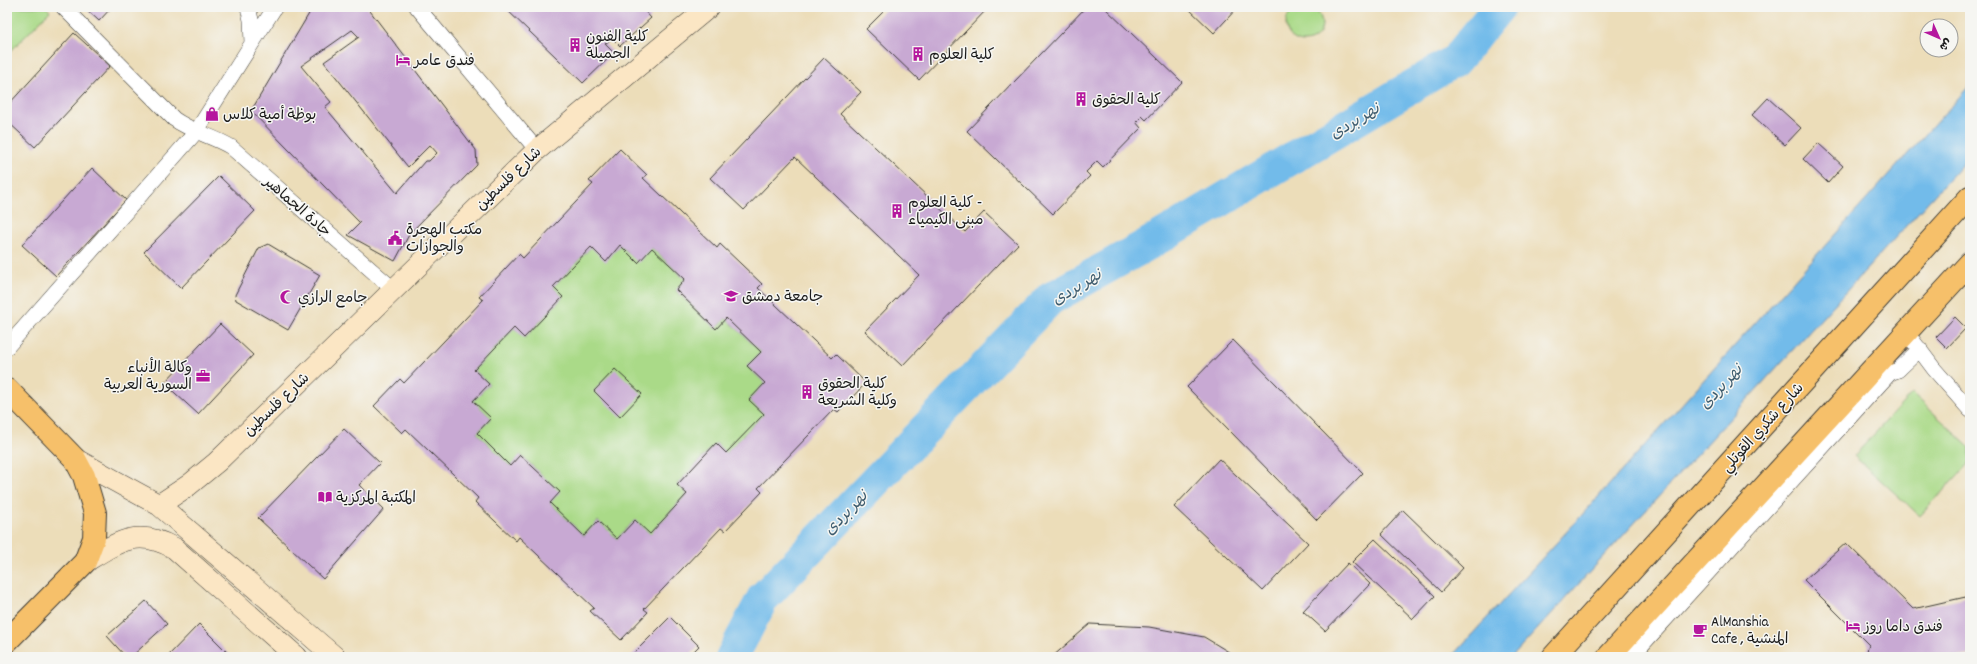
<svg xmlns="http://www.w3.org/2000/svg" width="1977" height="664" font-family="Dekko,'Playpen Sans Arabic',sans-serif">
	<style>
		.green { fill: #aada88; stroke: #637b52 }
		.water { fill: #72bbea; stroke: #476c83 }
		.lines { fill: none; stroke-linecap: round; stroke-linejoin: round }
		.river { stroke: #72bbea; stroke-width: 33 }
		.building { fill: #c8a9d3; fill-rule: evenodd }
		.street-casing { stroke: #3b3934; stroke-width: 16 }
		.secondary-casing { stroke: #3b3934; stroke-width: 22 }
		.highway-casing { stroke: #3b3934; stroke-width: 24 }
		.street { stroke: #fff; stroke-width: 15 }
		.secondary { stroke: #fbe6c4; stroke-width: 21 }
		.highway { stroke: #f6c06b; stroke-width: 22 }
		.labels { text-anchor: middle; stroke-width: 3; stroke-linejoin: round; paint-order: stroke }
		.poi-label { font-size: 15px; fill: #1c1c1c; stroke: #f6f6f2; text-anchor: start }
		.street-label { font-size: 15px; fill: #1c1c1c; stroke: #f6f6f2 }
		.water-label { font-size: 16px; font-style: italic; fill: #3e5c6e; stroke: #f6f6f2 }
	</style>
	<rect width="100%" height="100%" fill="#f6f6f2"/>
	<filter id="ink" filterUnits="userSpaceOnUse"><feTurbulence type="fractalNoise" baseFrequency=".025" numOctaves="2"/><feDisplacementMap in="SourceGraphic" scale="8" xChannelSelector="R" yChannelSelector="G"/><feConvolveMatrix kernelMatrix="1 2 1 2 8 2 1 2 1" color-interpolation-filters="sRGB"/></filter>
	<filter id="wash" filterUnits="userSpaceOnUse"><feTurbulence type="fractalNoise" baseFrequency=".012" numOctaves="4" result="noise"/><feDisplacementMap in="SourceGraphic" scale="16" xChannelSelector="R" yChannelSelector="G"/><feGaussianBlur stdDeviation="0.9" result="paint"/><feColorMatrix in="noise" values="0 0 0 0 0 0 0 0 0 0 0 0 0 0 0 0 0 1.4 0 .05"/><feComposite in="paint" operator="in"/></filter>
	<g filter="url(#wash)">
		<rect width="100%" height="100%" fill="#ecddb9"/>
		<path class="green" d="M1286 24a18 18 0 1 1 36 0a18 18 0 1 1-36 0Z
			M7,7H46L50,11L7,55Z
			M620,245L638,262L652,248L685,279L676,291L716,329L726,318L761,352L747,366L765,383L749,400L764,414L726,453L716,443L677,484L687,494L650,534L635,520L617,539L598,521L584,536L550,503L559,492L521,455L510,466L477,433L491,418L473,401L489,384L474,370L514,328L525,338L563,297L553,287L591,247L606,261Z
			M1912,393L1970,447V462L1920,516L1854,456Z"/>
		<path class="water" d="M1970,85V156L1512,657H1451L1571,527Z"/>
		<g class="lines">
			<path class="river" d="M732,657L763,598L1050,299L1150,243L1456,60L1499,7"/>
		</g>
		<g id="blocks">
			<path class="building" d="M84,7H112L99,21Z
				M313,7H367L476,150L477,165L410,233L395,261L348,235L360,223L251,111ZM352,30L359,37L324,62L408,167L430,145L437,153L429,161H425L397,193L325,107L331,102L301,66Z
				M504,7H643L642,8L651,18L620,46L612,38L605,44L614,53L583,83Z
				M888,7H989L919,80L866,29Z
				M1086,7H1104L1182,82L1146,120L1142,116L1136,122L1141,128L1103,167L1097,161L1086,172L1090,176L1053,214L967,131Z
				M1187,7H1238L1214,33Z
				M74,33L110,66L35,147L7,121V106Z
				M824,58L861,92L840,114L965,232L984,212L1018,244L902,366L865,331L919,275L795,157L744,210L710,178Z
				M1768,98L1801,128L1785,145L1752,115Z
				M1818,143L1843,166L1828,183L1803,159Z
				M620,149L647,175L643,178L717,248L720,244L762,284L758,288L832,358L836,354L866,383L838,412L834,409L758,488L762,492L725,531L721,528L644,609L648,612L621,640L590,611L594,608L519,537L516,541L475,502L478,498L406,429L402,433L374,406L400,379L404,383L483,300L479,297L519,254L523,258L593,184L589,181ZM620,245L638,263L652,248L685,279L676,290L716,329L726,318L761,352L747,366L765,383L749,400L764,414L726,453L716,443L677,485L687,494L650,534L635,520L617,539L598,521L584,536L550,503L560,492L520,455L510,466L477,433L491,418L473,401L489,384L474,370L514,328L524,338L563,297L553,287L591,247L606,262Z
				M92,168L126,200L56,276L22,245Z
				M219,176L255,211L181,288L144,252Z
				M268,244L320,275L288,330L236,300L235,295L259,248Z
				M1955,317L1966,328L1947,348L1936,337Z
				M220,324L253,355L198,414L164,383Z
				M1233,340L1363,473L1317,520L1187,387Z
				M615,369L642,394L620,417L594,391Z
				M344,429L380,463L359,485L384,509L323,579L258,518Z
				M1219,459L1308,543L1263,591L1174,507Z
				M1403,510L1463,568L1441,592L1381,534Z
				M1375,539L1435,596L1413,619L1352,562Z
				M1846,543L1913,609L1970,596V655L1959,657H1865L1869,645L1804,580Z
				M1348,563L1370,584L1325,631L1303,611Z
				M146,601L167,624L131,657H126L107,636Z
				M670,617L699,646L688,657H630Z
				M199,624L232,657H167Z
				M1090,624L1149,627L1204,637L1237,657H1052Z"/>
		</g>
	</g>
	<g filter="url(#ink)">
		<use href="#blocks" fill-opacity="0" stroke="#3b3934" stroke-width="1"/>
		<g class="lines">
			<defs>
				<path id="street" d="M63,7L174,119C192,132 213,136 231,147L393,289
					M248,7L251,20L252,43
					M417,7L537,150
					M1913,341L1934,369L1970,410
					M7,347L196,132L275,7
					M1631,657L1890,373L1898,370L1920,349"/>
				<path id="secondary" d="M75,459L159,505L335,657
					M159,505L189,485L217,462L537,150L709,7
					M85,562C118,542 137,527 174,548L297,657"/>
				<path id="highway" d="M7,389L75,459L84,476L95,513L94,538L85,562L7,641
					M1553,657L1970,197
					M1608,657L1970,263"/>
			</defs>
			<use href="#street" class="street-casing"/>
			<use href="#secondary" class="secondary-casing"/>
			<use href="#highway" class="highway-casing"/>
			<use href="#street" class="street"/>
			<use href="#secondary" class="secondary"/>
			<use href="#highway" class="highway"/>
		</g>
	</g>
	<defs>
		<symbol id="building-bare" viewBox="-9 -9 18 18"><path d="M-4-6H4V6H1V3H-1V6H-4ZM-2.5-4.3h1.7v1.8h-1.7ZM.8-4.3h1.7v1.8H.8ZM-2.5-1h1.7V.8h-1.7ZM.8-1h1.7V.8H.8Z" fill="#b5179e" stroke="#f6f6f2" stroke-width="2.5" paint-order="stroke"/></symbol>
		<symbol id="hotel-bare" viewBox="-9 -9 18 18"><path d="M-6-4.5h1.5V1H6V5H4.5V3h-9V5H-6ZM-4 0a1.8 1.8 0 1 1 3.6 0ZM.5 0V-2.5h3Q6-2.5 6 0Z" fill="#b5179e" stroke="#f6f6f2" stroke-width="2.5" paint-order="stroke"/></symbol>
		<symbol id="shop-bare" viewBox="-9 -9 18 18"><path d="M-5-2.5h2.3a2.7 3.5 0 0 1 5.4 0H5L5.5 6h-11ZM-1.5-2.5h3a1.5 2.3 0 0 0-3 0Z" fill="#b5179e" stroke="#f6f6f2" stroke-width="2.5" paint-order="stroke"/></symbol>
		<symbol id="civic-bare" viewBox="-9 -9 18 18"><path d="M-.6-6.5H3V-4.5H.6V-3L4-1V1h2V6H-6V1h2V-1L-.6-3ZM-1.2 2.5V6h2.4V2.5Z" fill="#b5179e" stroke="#f6f6f2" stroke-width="2.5" paint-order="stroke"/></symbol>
		<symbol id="university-bare" viewBox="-9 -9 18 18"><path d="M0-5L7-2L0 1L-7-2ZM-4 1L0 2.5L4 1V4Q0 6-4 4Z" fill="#b5179e" stroke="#f6f6f2" stroke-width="2.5" paint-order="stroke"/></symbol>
		<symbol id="mosque-bare" viewBox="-9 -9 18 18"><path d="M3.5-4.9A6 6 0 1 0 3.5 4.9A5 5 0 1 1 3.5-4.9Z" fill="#b5179e" stroke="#f6f6f2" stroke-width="2.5" paint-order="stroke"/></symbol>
		<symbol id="office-bare" viewBox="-9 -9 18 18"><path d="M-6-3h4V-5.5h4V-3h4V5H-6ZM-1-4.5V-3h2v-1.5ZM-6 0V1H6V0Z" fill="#b5179e" stroke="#f6f6f2" stroke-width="2.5" paint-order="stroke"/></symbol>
		<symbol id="library-bare" viewBox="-9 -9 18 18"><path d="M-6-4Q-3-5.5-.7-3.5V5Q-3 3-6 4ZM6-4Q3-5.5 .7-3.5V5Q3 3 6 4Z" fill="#b5179e" stroke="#f6f6f2" stroke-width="2.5" paint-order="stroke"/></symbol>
		<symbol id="cafe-bare" viewBox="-9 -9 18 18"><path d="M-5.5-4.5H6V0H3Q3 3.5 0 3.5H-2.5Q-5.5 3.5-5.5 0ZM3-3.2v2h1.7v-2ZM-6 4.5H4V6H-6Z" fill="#b5179e" stroke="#f6f6f2" stroke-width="2.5" paint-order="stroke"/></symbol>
	</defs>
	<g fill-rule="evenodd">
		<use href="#building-bare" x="565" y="35" width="20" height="20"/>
		<use href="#building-bare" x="908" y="44" width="20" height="20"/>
		<use href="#hotel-bare" x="393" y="50" width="20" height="20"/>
		<use href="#building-bare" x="1071" y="89" width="20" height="20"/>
		<use href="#shop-bare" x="202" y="104" width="20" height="20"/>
		<use href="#building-bare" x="887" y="201" width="20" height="20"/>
		<use href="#civic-bare" x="385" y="228" width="20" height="20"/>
		<use href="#university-bare" x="721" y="286" width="20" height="20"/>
		<use href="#mosque-bare" x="277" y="287" width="20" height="20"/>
		<use href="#office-bare" x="193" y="366" width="20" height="20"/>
		<use href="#building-bare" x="797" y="382" width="20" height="20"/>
		<use href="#library-bare" x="315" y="487" width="20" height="20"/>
		<use href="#hotel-bare" x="1843" y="616" width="20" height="20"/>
		<use href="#cafe-bare" x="1690" y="620" width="20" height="20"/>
	</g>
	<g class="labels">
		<g class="poi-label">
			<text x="586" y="41">كلية الفنون<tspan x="586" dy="17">الجميلة</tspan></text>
			<text x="929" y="59">كلية العلوم</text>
			<text x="414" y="65">فندق عامر</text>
			<text x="1092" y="104">كلية الحقوق</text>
			<text x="223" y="119">بوظة أمية كلاس</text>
			<text x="908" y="207">كلية العلوم -<tspan x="908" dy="17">مبنى الكيمياء</tspan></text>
			<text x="406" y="234">مكتب الهجرة<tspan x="406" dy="17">والجوازات</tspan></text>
			<text x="742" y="301">جامعة دمشق</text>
			<text x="298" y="302">جامع الرازي</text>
			<text x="192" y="372" text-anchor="end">وكالة الأنباء<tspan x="192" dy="17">السورية العربية</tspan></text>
			<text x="818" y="388">كلية الحقوق<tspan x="818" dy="17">وكلية الشريعة</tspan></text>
			<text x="336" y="502">المكتبة المركزية</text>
			<text x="1711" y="626">AlManshia<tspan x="1711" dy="17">Cafe , المنشية</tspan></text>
			<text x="1864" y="631">فندق داما روز</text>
		</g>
		<g class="street-label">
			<text transform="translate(508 178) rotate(-44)" y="5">شارع فلسطين</text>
			<text transform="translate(298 206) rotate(41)" y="5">جادة الجماهير</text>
			<text transform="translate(276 404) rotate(-44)" y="5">شارع فلسطين</text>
			<text transform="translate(1762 427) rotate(-48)" y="5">شارع شكري القوتلي</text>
		</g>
		<g class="water-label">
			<text transform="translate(1354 120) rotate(-31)" y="6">نهر بردى</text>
			<text transform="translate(1076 286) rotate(-31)" y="6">نهر بردى</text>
			<text transform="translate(1720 386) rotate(-47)" y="6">نهر بردى</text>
			<text transform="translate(845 512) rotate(-46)" y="6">نهر بردى</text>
		</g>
	</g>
	<rect width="1977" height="664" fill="none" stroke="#f6f6f2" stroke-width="24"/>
	<g transform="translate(1939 38) rotate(135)"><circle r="19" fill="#f6f6f2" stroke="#9f9f9c"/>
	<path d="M0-3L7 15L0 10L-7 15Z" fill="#b5179e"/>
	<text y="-6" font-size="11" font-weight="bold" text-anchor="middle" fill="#1c1c1c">ش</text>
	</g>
</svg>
